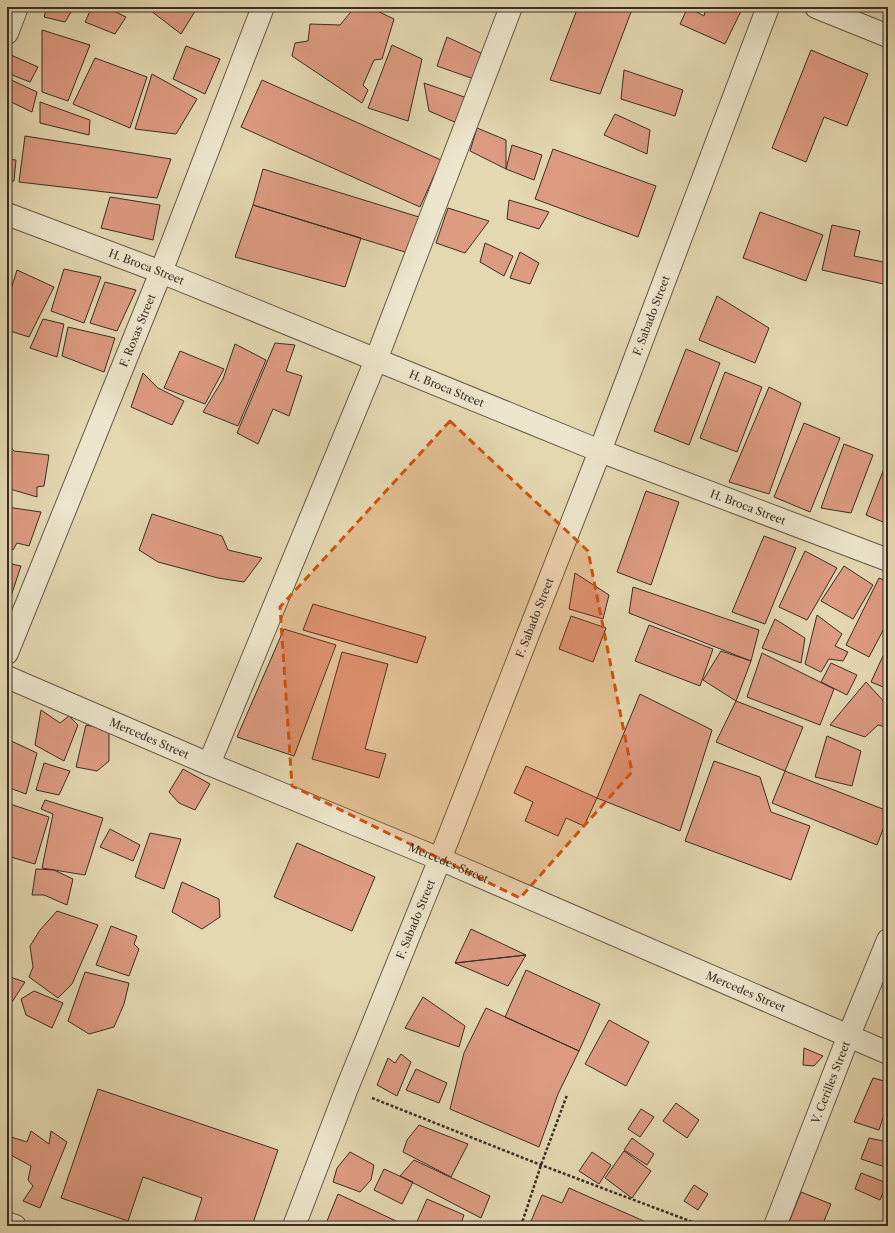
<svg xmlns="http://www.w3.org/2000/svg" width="895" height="1233" font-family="'Libre Caslon Text',serif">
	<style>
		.building { fill: #dd9b82; stroke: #3a2e25 }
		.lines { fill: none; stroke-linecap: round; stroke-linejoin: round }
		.minor-casing { stroke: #645848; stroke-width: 24 }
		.path { stroke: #3a2e25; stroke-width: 2.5; stroke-dasharray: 3 2; stroke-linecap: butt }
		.minor { stroke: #ede6cc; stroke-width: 22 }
		.marked { fill: #ce5310; fill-opacity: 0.2; stroke: #ce5310; stroke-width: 3; stroke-dasharray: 8 5; stroke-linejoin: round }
		.labels { text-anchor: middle; stroke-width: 3.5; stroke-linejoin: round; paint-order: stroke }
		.street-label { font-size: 11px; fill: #3a2e25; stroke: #ede6cc }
	</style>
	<rect width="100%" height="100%" fill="#e4d8b1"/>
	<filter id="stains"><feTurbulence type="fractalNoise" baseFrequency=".005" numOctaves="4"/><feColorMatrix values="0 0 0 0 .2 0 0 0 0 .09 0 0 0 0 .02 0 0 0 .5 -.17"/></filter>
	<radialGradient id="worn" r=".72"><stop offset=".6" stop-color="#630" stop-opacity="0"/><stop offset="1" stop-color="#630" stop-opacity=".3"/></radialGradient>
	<path class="building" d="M47,7H74L65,22L44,17Z
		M92,7H106L126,17L115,34L85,22Z
		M146,7H196L197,8L181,34Z
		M355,7H369L394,19L382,59L374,60L363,85L368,90L362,103L292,56L295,43L308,41L310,24L340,25Z
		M578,7H633L600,94L550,80Z
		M688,7L704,16L706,7H743L725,44L680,24Z
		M42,30L90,45L68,101L42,92Z
		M447,37L481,53L474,79L437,66Z
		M392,45L422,59L408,121L368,108Z
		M186,46L220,59L205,94L173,79Z
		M811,50L868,74L847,126L824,117L806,162L772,148Z
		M11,55L38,67L30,82L7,73V67Z
		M95,58L147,77L130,128L73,104Z
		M624,70L683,90L675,116L621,99Z
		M152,74L197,99L176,134L135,129Z
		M7,78L37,92L32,112L7,100Z
		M262,80L441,160L420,207L241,127Z
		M424,83L470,99L457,123L429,111Z
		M40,102L90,120L89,135L40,123Z
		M615,114L650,130L647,154L604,135Z
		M477,128L506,140V169L470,151Z
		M25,136L171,159L157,198L19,182Z
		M512,145L542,155L534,180L506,169Z
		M553,149L656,186L638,237L535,199Z
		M7,159L16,160L14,181H7Z
		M263,169L419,217L408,253L253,205Z
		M110,197L160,205L153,240L101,228Z
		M509,200L549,212L539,229L507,219Z
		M253,205L361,238L345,287L235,257Z
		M448,208L489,221L465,253L436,243Z
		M760,212L823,235L806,281L743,258Z
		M832,225L860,231L854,256L888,263V285L822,270Z
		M485,243L513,256L504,276L480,262Z
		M520,252L539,263L530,284L510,278Z
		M64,269L101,277L84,323L51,311Z
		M17,270L54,287L29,337L7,330V302Z
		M105,282L136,290L117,331L90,323Z
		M717,296L769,328L755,363L699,340Z
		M43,319L64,324L57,357L30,348Z
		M68,327L115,338L104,372L62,356Z
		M275,343L295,345L286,371L302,376L289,416L273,409L258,444L237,433Z
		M235,344L266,360L238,426L203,412L223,379Z
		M686,349L720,363L689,445L654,431Z
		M180,351L224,369L205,404L164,388Z
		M725,372L762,387L737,452L700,438Z
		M143,373L158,388L184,401L172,425L131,407Z
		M769,387L801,403L769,494L729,482Z
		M804,423L840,438L810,512L774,497Z
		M7,444H8L14,451L49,455L44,486L37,487V497L10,489L7,485Z
		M844,444L873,455L851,513L821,508Z
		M885,466L888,467V524L866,515Z
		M646,491L679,502L651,585L617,572Z
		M7,507L41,512L29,546L17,543L13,550L7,547Z
		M152,514L222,536L228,550L262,558L244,582L218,578L158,562L139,550Z
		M764,536L796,548L765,624L732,612Z
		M805,551L837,568L807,620L779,607Z
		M7,563L21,566L7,608Z
		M844,566L873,585L853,619L821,601Z
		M575,573L609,595L603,619L569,609Z
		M879,578L888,582V621L869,657L846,645Z
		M633,587L759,630L751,661L629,613Z
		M313,604L426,637L417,663L303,630Z
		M817,615L842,634L835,646L848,652L843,661L829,659L821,672L805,664Z
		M571,616L606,628L593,662L559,649Z
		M775,619L805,638L801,663L762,648Z
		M649,625L713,649L700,686L635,661Z
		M284,629L336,645L294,756L237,737Z
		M888,645V689L871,682Z
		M721,651L751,661L736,701L703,680Z
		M342,652L388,664L365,749L386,754L379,778L312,759Z
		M762,653L834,689L820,725L747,697Z
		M831,663L857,675L847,695L821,682Z
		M866,682L888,706V719L886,727L878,725L865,737L830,725Z
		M640,694L712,730L680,831L597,798Z
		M736,701L803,727L785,771L716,742Z
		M41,710L60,723L69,716L78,725L64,761L35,745Z
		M86,725L109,730V761L97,771L76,767Z
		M888,734V745L885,744Z
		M827,736L861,751L852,786L815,777Z
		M7,739L37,753L26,794L7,787Z
		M714,761L760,777L771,812L810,826L791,880L685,841Z
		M44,763L70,771L59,795L36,790Z
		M526,766L597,798L584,826L566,818L558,836L525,821L533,802L514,793Z
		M183,769L210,784L195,810L179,803L169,792Z
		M785,771L888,811V816L877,845L772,803Z
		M45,800L103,818L85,875L42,868L53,814L41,809Z
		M7,803L49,817L35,864L7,856Z
		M110,829L140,845L133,861L100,847Z
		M150,833L181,839L164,889L135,877Z
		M297,843L375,877L352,931L274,897Z
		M36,869L54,870L73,879L67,905L44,895H32Z
		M182,882L219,899L220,917L202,929L172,912Z
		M57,911L98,925L72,984L58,998L29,977L33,967L30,946L40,930Z
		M111,926L137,936L134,944L139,949L129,976L96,965Z
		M471,929L526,955L455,963Z
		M526,955L508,986L455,963Z
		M526,970L600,1004L579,1051L505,1017Z
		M85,972L129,983L124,1004L114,1027L89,1034L68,1021Z
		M7,976L25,982L12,1002L7,1000Z
		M34,991L63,1003L52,1028L26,1015L21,999Z
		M423,997L465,1026L459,1047L405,1028Z
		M486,1008L579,1051L558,1094L539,1147L450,1109L464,1053Z
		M609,1020L649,1042L626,1086L585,1064Z
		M804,1048L823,1056L814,1066L803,1065Z
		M401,1054L411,1062L397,1096L377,1085L388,1058L395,1063Z
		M416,1069L447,1083L439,1103L406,1090Z
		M873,1078L888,1082V1103L879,1130L854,1122Z
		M98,1089L278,1150L252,1226H193L202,1198L143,1177L128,1221L61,1198Z
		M676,1103L699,1120L687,1138L663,1121Z
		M641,1109L654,1117L640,1137L628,1129Z
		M419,1125L468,1144L451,1177L403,1152L407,1140Z
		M31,1131L49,1144L51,1131L67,1142L40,1208L23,1201L33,1186L28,1180L31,1166L7,1153L8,1136L27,1142Z
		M632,1138L654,1154L647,1165L624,1150Z
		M869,1138L888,1142V1168L861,1159Z
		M624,1151L651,1171L632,1198L605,1178Z
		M350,1152L374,1165L371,1180L360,1192L333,1182L337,1168Z
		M592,1152L611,1165L599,1184L579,1171Z
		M414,1160L490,1196L481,1218L400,1176Z
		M384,1169L413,1182L402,1204L374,1190Z
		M861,1173L887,1183L880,1200L855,1189Z
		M694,1185L708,1194L698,1210L684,1201Z
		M569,1188L655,1226H529L542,1195L562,1203Z
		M801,1192L831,1204L822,1226H790L788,1225Z
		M338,1194L407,1226H325Z
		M427,1199L464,1215L460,1226H415Z"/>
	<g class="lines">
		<defs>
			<g id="minor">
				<path d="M816,7L888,36"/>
				<path d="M7,33L17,7"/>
				<path id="s1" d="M7,214L161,272L600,451L888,560"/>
				<path id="s2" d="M7,653L161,272L263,7"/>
				<path id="s3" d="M7,677L209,764L440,859L888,1053"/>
				<path d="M209,764L376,360L511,7"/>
				<path d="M7,1223L15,1226"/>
				<path id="s4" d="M294,1226L347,1088L440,859L600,451L768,7"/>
				<path id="s5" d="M775,1226L849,1035L888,940"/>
			</g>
		</defs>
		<use href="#minor" class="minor-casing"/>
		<path class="path" d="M372,1098L541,1165L703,1226
			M521,1226L541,1165L567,1095"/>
		<use href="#minor" class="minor"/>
	</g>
	<path class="marked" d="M450,421L588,551L632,772L520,898L292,786L280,607Z"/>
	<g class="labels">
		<g class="street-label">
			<text dy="4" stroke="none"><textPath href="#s1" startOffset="149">H. Broca Street</textPath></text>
			<text dy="4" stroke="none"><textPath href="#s4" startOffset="978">F. Sabado Street</textPath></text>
			<text dy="4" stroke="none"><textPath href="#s2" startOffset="348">F. Roxas Street</textPath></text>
			<text dy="4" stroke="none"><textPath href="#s1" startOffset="473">H. Broca Street</textPath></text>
			<text dy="4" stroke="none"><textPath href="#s1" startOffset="797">H. Broca Street</textPath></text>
			<text dy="4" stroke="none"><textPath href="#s4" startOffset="654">F. Sabado Street</textPath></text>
			<text dy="4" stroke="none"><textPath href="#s3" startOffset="155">Mercedes Street</textPath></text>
			<text dy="4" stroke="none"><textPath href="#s3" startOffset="479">Mercedes Street</textPath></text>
			<text dy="4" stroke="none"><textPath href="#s4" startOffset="330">F. Sabado Street</textPath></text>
			<text dy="4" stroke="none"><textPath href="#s3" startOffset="803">Mercedes Street</textPath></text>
			<text dy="4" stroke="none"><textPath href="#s5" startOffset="154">V. Cerilles Street</textPath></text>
		</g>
	</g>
	<rect width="895" height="1233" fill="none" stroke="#e4d8b1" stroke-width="24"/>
	<rect x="8" y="8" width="879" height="1217" fill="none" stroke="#3a2e25" stroke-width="2"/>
	<rect x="12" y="12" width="871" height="1209" fill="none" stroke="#3a2e25"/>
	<rect width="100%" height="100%" filter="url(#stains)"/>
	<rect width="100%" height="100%" fill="url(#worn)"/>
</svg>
